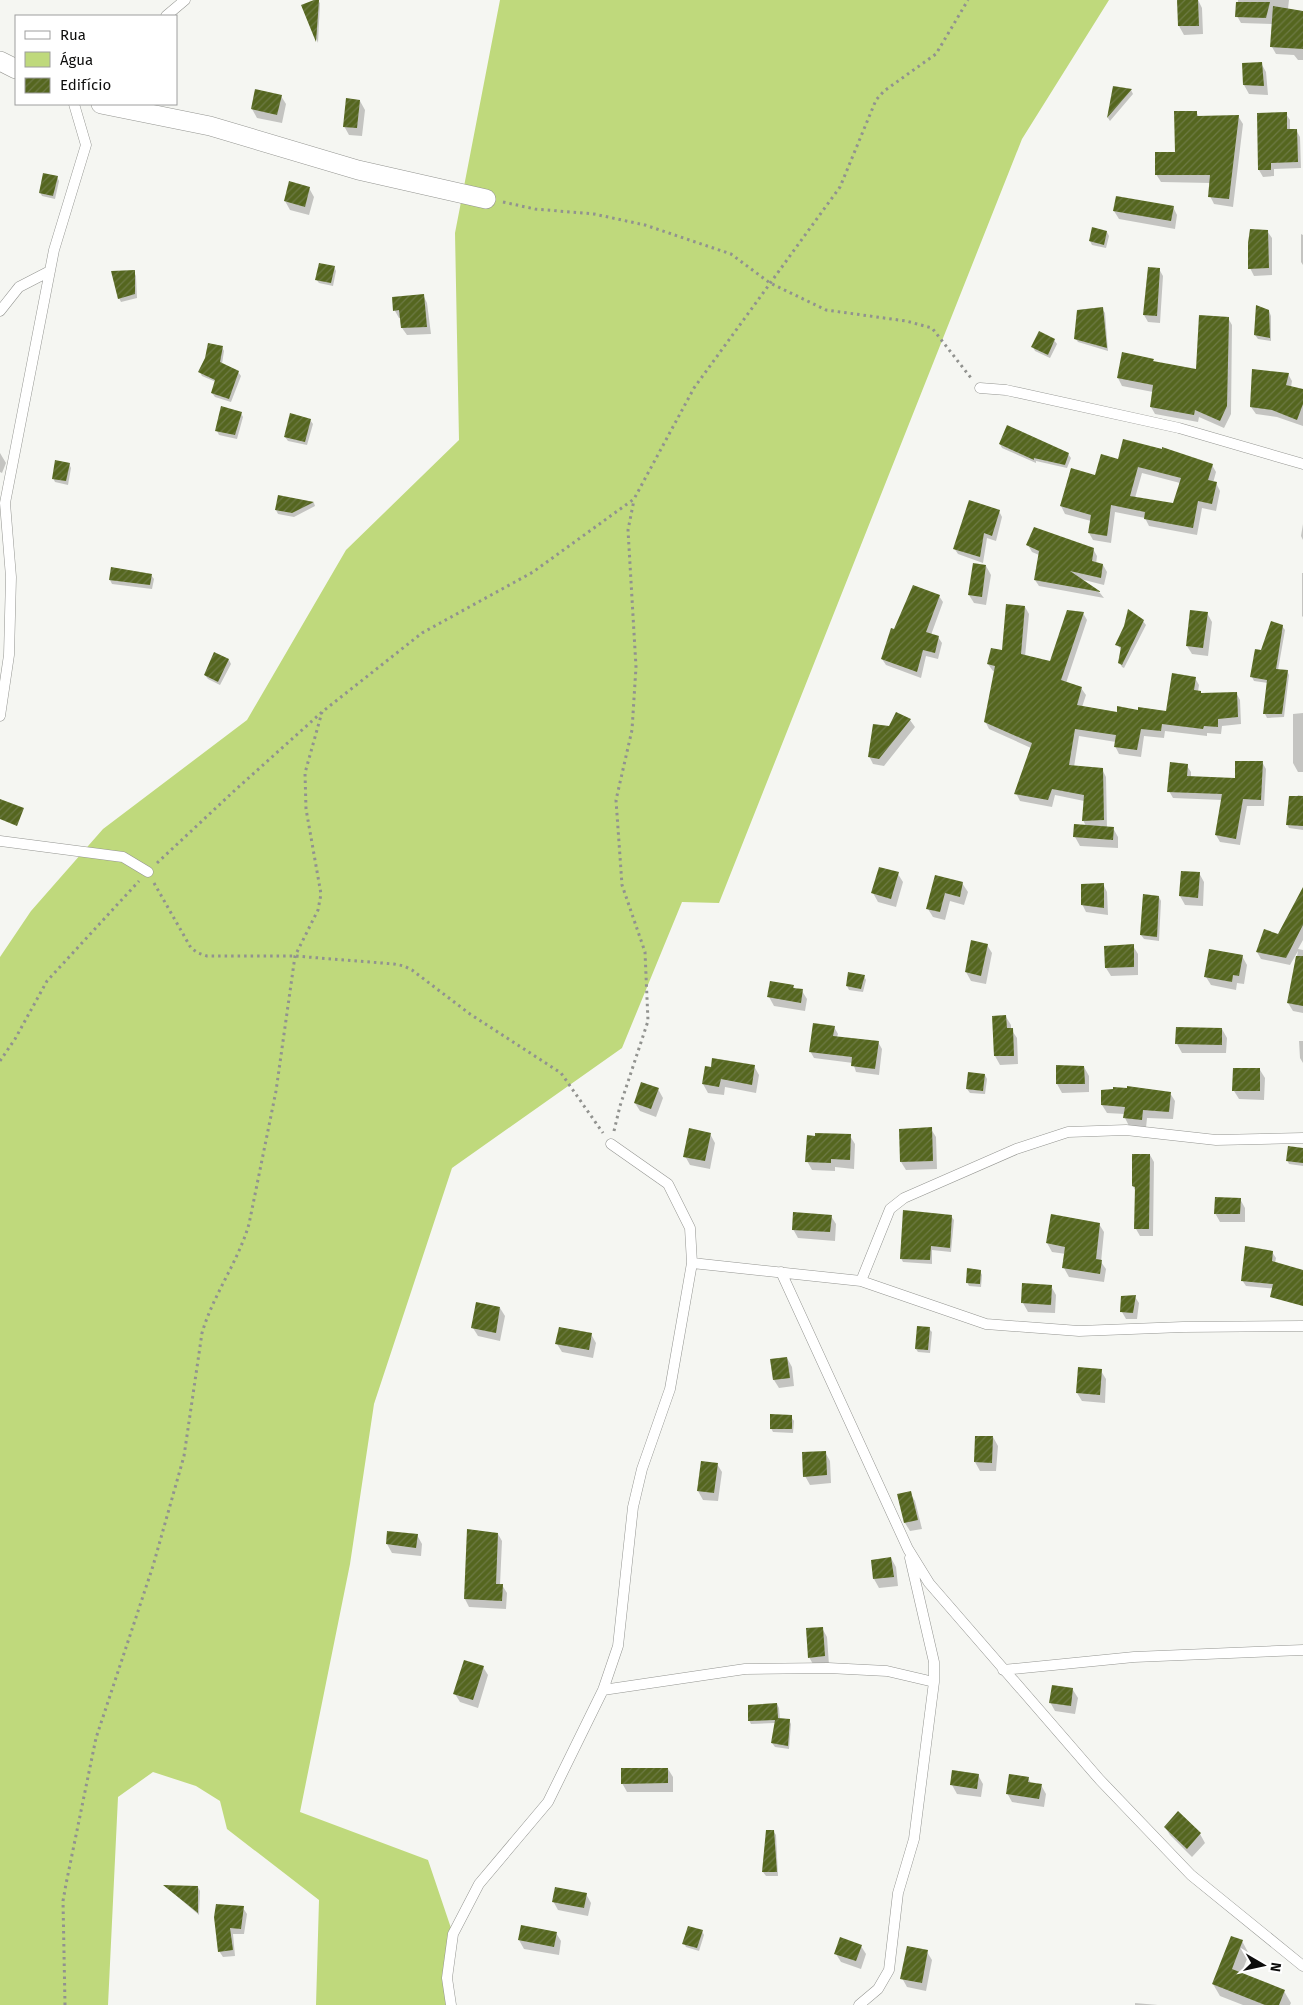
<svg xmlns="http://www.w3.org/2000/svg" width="1303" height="2005" font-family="'Fira Sans',sans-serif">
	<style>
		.water { fill: #bfd97c }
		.shadow { fill: #0003; fill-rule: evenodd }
		.building { fill: url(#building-hatch); fill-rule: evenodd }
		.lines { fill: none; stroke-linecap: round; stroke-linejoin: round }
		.lane-casing { stroke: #949591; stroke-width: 11 }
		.street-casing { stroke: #949591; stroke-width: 20 }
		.path { stroke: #91928f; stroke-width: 3; stroke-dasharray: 2.5 4; stroke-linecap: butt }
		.lane { stroke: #fff; stroke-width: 10 }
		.street { stroke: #fff; stroke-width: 19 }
	</style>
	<defs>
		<pattern id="building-hatch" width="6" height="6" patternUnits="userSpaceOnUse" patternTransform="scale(1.25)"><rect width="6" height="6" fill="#55661f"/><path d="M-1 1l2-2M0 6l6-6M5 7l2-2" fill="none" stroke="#6d7a45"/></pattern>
	</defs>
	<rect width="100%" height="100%" fill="#f5f6f2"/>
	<path class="water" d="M500,0H1109L1022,139L719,903L682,902L622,1048L452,1168L374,1404L350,1564L300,1812L428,1860L453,1934L451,2005H316L319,1900L227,1829L220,1801L196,1786L153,1772L118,1797L108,2005H0V957L31,911L103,829L247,720L346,550L459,440L455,233Z"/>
	<path class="shadow" d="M317,0L320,3L318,43L303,6Z
		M1178,0H1198L1202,8L1203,34L1184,35L1179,26Z
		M1238,0H1289L1288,9L1303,12V60H1298L1294,55L1276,54L1272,47L1273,24L1241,23L1237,16Z
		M1261,63L1266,72L1268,95L1249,94L1244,85Z
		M1114,88L1131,90L1133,94L1110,121L1108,118Z
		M281,96L286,104L282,123L257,118L252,109Z
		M360,101L365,110L362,136L349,135L344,126Z
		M1196,112L1199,117L1238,116L1243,124L1233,207L1214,204L1210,196L1211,183L1161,182L1156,174L1176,153Z
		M1286,114L1290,120V130H1296L1300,137L1301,168L1274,169V176L1263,177L1259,170Z
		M57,177L59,181L55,199L42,196L40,192Z
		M309,188L314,197L309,215L290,210L285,201Z
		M1173,207L1177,215L1175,229L1119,219L1114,211Z
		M1267,231L1272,238V275L1254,276L1250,268Z
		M1107,232L1109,236L1106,248L1092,245L1090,241Z
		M1301,234L1303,235V265L1301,262Z
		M334,267L336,271L333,286L319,283L316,279Z
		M1149,268L1159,269L1163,276L1160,323L1148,322L1144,315Z
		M134,272L136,276L137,298L121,302L119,298Z
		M423,295L427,303L431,334L407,335L402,328L401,318H399L395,311L393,299Z
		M1102,309L1105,313L1108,351L1078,342L1075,338Z
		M1269,311L1271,316V341L1258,339L1255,335Z
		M1228,318L1232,325L1231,414L1224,428L1199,417L1198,422L1155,414L1151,407L1153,392L1122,386L1118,378L1153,360L1155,363L1198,371Z
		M1054,340L1057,344L1050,358L1035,351L1033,347Z
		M222,347L224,351L222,364L238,372L241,376L231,402L215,397L212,393L216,382L202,376L200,372Z
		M1288,374L1292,381L1291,387L1303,390V426L1277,417L1256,414L1251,407Z
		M241,413L243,417L237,439L219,435L217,431Z
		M310,420L313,424L307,445L288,441L285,437Z
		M1000,444L1068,454L1071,458L1067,468L1036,461V463L1002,448Z
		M0,453L6,463L2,473L0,472Z
		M1118,460L1212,465L1216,472L1213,483H1216L1220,491L1216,511L1202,508L1197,535L1149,526L1145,518L1115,512L1111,543L1093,540L1089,533L1091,521L1065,514L1061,506L1071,469L1096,476ZM1142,473L1180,483L1174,505L1135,498Z
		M69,464L71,468L68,485L55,482L53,478Z
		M279,496L314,503L315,506L294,517L278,514L276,510Z
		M999,511L1002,517L996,541L987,538L983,563L958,554L954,548Z
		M1303,524V540L1301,536Z
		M1028,545L1093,549L1097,556L1096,564L1103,565L1107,572L1104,585L1080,579L1100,593L1104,598L1039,586L1035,580L1039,555L1032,552Z
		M986,566L991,575L986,605L974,603L969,595Z
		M1302,573H1303V617L1302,616Z
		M151,575L154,579L152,589L112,584L110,580Z
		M939,596L943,602L931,635L938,637L942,643L938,659L926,656L921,678L886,665L882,659L895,631Z
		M1025,607L1029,614L1025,657L1051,662L1083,613L1087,620L1066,683L1081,688L1086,695L1082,707L1118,713L1139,711L1167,713L1195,678L1199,685L1198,692L1202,695L1236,693L1240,700L1241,724L1222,726L1221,734L1207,733V736L1165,731L1164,738L1144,736L1141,757L1119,754L1115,746L1116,742L1079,736L1074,767L1102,769L1106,777L1107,828H1113L1118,837V848L1080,846L1075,837V825L1086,826L1083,820L1084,801L1055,795L1052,807L1020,801L1016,793L1031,748L989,729L985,721L995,672L993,671L988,664L1003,652Z
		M1207,613L1212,622L1208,656L1192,654L1187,646Z
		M1143,621L1146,625L1124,668L1122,667L1120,663L1122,650L1117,645Z
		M1282,626L1285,630L1278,670L1287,671L1289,675L1284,717L1267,718L1265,714L1268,683L1254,681L1252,677L1262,652Z
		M215,654L229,660L231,664L220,685L208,679L205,675Z
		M1303,713V772H1298L1293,763V714Z
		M910,720L915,727L884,766L873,764L869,756L890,728Z
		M1262,762L1266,769L1264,806H1247L1240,845L1220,842L1216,835L1222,800L1173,798L1169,791L1187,766L1191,772V777L1237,779Z
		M1298,795L1303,796V830L1289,828L1287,824Z
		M1199,873L1204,882L1203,906L1185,905L1180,896Z
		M898,874L903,882L896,907L878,902L873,893Z
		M936,876L962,883L968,892L964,905L950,901L945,920L933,917L928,909Z
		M1103,884L1107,892L1108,915L1086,912L1082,904Z
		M1159,897L1161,901L1159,941L1144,939L1141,935Z
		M1303,906V940L1298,949L1303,950V1013L1293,1011L1288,1003L1298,951L1290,965L1261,959L1257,952L1278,935Z
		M987,945L992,953L986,984L971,981L966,972Z
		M1133,946L1138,954V975L1111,976L1106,968Z
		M1242,956L1247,965L1244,984L1237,983L1236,990L1211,985L1206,977Z
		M864,976L866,980L863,992L849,990L847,986Z
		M793,986L795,989L802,991L807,999L805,1011L774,1006L769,997Z
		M994,1017H1006L1011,1025V1029L1017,1038L1018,1064L1000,1065L995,1056Z
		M834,1027L838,1034L837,1037L878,1042L882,1049L879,1075L856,1072L853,1063L814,1058L810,1051Z
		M1222,1029L1227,1038L1226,1053H1182L1177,1044Z
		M1299,1041H1303V1063L1300,1058Z
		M754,1066L759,1075L756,1093L725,1087L724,1095L708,1093L703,1084Z
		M1057,1067H1084L1089,1076V1092L1062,1093L1057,1084Z
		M1260,1070L1265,1078L1264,1100L1239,1099L1234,1091Z
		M985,1075L987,1079L985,1094L970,1093L967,1089Z
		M658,1089L663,1098L656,1117L640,1111L635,1103Z
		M1170,1093L1175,1101L1173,1119L1147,1118L1146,1128L1129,1126L1125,1118V1114L1107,1113L1102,1105Z
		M931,1129L936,1137L937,1169L906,1170L901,1162L900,1130Z
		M710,1134L715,1143L710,1169L690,1165L685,1156Z
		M850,1136L855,1144L854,1169L835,1167V1171L812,1170L807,1161Z
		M1303,1150V1166L1289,1164L1287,1160Z
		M1150,1155L1154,1162L1153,1236H1140L1136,1229V1192L1133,1186Z
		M1240,1199L1245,1208V1222H1220L1215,1213Z
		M831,1216L836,1224L835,1241L798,1238L793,1229Z
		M951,1216L954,1220L951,1252L932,1250V1264L903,1262L901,1258Z
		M1099,1224L1104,1232L1101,1262L1106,1269L1104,1282L1069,1277L1064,1268L1066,1254L1052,1252L1047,1243Z
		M1272,1252L1276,1258L1275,1263L1303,1271V1287L1289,1290L1246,1286L1242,1280Z
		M980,1271L982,1275L981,1287L969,1286L967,1282Z
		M1051,1286L1056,1295L1055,1313L1028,1312L1023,1303Z
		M1135,1297L1139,1303L1137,1319H1126L1122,1312Z
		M500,1308L505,1316L500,1341L478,1336L473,1328Z
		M929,1329L932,1332L930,1353L918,1352L916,1349Z
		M591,1334L596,1343L593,1358L562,1352L557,1344Z
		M787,1358L792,1367L794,1386L779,1388L774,1380Z
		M1101,1371L1106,1379L1105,1403L1082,1401L1077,1393Z
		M791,1417L794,1421L793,1433L773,1432L771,1428Z
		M993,1437L998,1446L996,1471H980L975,1462Z
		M825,1452L830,1461L831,1483L810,1485L805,1476Z
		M717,1464L722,1472L718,1501L703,1500L698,1491Z
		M910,1493L915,1501L922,1529L910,1531L905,1523Z
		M498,1534L502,1541L500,1585H502L507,1593L506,1609L469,1607L465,1599Z
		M417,1535L422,1544L421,1556L392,1553L387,1544Z
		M891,1558L896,1567L898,1586L879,1588L874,1579L872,1561Z
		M822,1628L827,1637L829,1665L814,1666L809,1657Z
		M483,1667L488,1675L478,1708L460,1702L455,1694Z
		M1073,1690L1078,1698L1075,1714L1055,1711L1050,1702Z
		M777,1704L779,1708L780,1719L789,1720L791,1724L789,1749L775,1747L772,1743L775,1723L751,1724L749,1720Z
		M668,1769L673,1777V1792H627L622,1783Z
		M978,1775L983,1784L981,1797L957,1794L952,1785Z
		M1028,1778L1031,1783L1041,1785L1046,1794L1044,1807L1012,1802L1007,1793Z
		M1178,1813L1200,1834L1205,1843L1192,1857L1170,1835L1165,1827Z
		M773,1831L776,1835L778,1876H766L763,1872Z
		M165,1886L198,1887L200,1891L199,1915Z
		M586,1894L591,1903L588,1916L558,1910L553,1901Z
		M243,1908L247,1914L244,1934H233L235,1956L223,1957L219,1951L216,1917Z
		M702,1931L704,1935L699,1951L686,1947L684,1943Z
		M556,1933L561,1941L559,1955L524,1949L519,1940Z
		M1242,1941L1249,1954L1241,1974L1284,1991L1291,2003L1290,2005H1243L1220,1996L1213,1984Z
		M861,1946L866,1954L861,1969L841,1962L836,1954Z
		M927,1952L932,1960L926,1991L907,1987L902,1978Z
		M1135,2003L1158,2005H1135Z"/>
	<path class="building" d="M314,0H319L316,42L301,5Z
		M1177,0H1198L1199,26H1178Z
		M1236,2H1270L1266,18L1235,17Z
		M1273,6L1303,11V49L1270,47Z
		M1262,62L1264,86L1243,85L1242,63Z
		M1113,86L1132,89L1107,118Z
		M255,89L282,95L277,115L251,109Z
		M346,98L360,100L357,128L343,127Z
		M1174,111H1197V116L1239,115L1229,199L1208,197L1210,175H1155V152H1175Z
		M1287,112V129H1297L1298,162L1271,163V170H1258L1257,113Z
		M43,173L58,176L53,196L39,193Z
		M289,181L310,187L305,207L284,201Z
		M1116,196L1174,206L1171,221L1113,211Z
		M1092,227L1107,231L1104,245L1089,241Z
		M1250,229L1268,230L1269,268L1248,269V243Z
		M319,263L335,266L331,283L315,280Z
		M1148,267L1160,268L1157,316L1143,315Z
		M135,270V294L118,299L111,271Z
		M424,294L427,327L401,328L399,310L393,311L392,297Z
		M1256,305L1269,310L1270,338L1254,335Z
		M1103,307L1107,348L1074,339L1077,310Z
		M1199,315L1229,317L1227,406L1220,421L1195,410L1194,415L1150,407L1153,385L1117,378L1122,352L1154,359L1153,361L1196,369Z
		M1039,331L1055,339L1048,355L1031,347Z
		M208,343L223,346L220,362L239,371L229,399L211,393L215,380L198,372L205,358Z
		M1252,369L1289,373L1286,385L1303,389V404L1297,420L1272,410L1250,407Z
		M221,406L242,412L235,435L215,431Z
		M290,413L311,419L305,442L284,437Z
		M1007,425L1069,453L1065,465L1034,458V460L999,444Z
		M1123,439L1162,449V447L1213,464L1208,480L1217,482L1212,504L1198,501L1193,528L1144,519L1145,512L1111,505L1107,536L1088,533L1091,515L1060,506L1071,468L1095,475L1101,454L1118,459ZM1138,467L1181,478L1173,503L1130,496Z
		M55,460L70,463L66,481L52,479Z
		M278,495L314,502L292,513L275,510Z
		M969,500L1000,510L992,536L984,533L980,557L953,549Z
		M1034,527L1094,548L1092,561L1103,564L1101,578L1070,571L1101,592L1034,580L1039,551L1026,545Z
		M973,563L986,565L982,597L968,595Z
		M111,567L152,574L150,585L109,580Z
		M913,585L940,595L926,632L939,636L935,653L923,650L917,672L881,659L891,628L894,629Z
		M1006,604L1025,606L1021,654L1050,661L1067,610L1084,612L1061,680L1082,687L1077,705L1117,712V706L1138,710V707L1166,711L1172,673L1196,677L1194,690L1201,691V693L1237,692L1238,717L1218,719V727L1204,726L1203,729L1162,724L1161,731L1141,729L1137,750L1114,747L1116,735L1075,729L1069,765L1103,768L1104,820L1082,821L1084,795L1052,789L1048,800L1014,794L1032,743L984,722L995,666L987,664L991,648L1002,650Z
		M1128,609L1144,620L1122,665L1118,663L1121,647L1115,645L1124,626Z
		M1190,610L1208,612L1203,648L1186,646Z
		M1271,621L1283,625L1276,669L1288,670L1282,714H1263L1267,680L1250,677L1255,649L1261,650Z
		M214,652L229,659L218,682L204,675Z
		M896,712L911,719L879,759L868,757L873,724L889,726Z
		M1235,761H1263L1261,800L1243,799L1236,839L1215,835L1222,794L1167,792L1170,762L1188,764L1187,776L1235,778Z
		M1289,796H1303V826L1286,825Z
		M0,799L24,808L17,826L0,819Z
		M1074,824L1114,827L1113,840L1073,837Z
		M879,867L899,872L891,899L871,893Z
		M1181,871L1200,872L1198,898L1179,896Z
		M935,875L963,882L960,897L945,893L940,912L926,909Z
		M1104,883V908L1081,905V884Z
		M1303,887V925L1286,958L1256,952L1264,929L1278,934Z
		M1143,894L1159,896L1157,937L1140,935Z
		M971,940L988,944L981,976L965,972Z
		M1134,944V967L1105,968L1104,946Z
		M1209,949L1243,955L1239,976L1233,975L1232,982L1204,977Z
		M1296,956H1303V1006L1287,1003Z
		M848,972L865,975L861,989L846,986Z
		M770,981L794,985L793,988L803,989L801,1003L767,997Z
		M1006,1015L1007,1028H1013L1014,1056H994L992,1016Z
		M813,1023L835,1026L833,1036L879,1041L875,1069L851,1066L852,1057L809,1052Z
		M1176,1027L1222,1028V1045L1175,1044Z
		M712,1058L755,1065L752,1085L721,1079L719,1087L702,1084L705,1066L711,1067Z
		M1056,1065L1084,1066L1085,1084H1056Z
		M1233,1068H1260V1091H1232Z
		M968,1072L985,1074L983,1091L966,1089Z
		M641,1082L659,1088L651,1109L634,1103Z
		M1127,1086L1171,1092L1169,1112L1143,1110L1142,1120L1123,1118L1125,1107L1101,1105V1090L1113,1089V1087L1127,1088Z
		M932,1127L933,1161L900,1162L899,1129Z
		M689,1128L711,1133L705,1161L683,1157Z
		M815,1133L851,1134L850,1160L831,1159V1163L805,1162L807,1135L815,1136Z
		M1288,1146L1303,1148V1163L1286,1161Z
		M1132,1154H1150L1149,1229H1134L1135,1187L1132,1186Z
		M1215,1197L1241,1198L1240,1214H1214Z
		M903,1210L952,1215L950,1248L931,1246L930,1260L900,1259Z
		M793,1212L832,1215L830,1232L792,1230Z
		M1051,1214L1100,1223L1096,1259L1102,1260L1100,1274L1062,1268L1065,1247L1046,1243Z
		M1245,1246L1273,1251L1272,1261L1303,1270V1306L1270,1297L1273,1284L1241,1281Z
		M967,1268L981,1270L980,1284L966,1283Z
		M1022,1283L1052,1285L1051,1305L1021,1303Z
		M1136,1295L1133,1313L1120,1312L1121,1296Z
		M476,1302L500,1307L496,1333L471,1328Z
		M917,1326L930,1327L928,1350L915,1349Z
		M559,1327L592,1333L589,1350L555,1344Z
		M787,1357L790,1378L773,1380L770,1359Z
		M1078,1367L1102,1369L1100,1395L1076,1393Z
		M770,1414L792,1415V1429H770Z
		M975,1436H993L992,1463L974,1462Z
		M826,1451L827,1475L803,1477L802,1452Z
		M701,1461L718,1463L714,1493L697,1491Z
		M911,1491L918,1520L904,1523L897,1494Z
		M467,1529L498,1533L496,1584H503L502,1601L464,1599Z
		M387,1531L418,1534L416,1548L386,1544Z
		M891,1557L894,1577L873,1579L871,1560Z
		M823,1627L825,1656L808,1658L806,1628Z
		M464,1660L484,1666L473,1700L453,1694Z
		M1052,1685L1073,1688L1071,1706L1049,1703Z
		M777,1703L778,1718L790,1719L788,1746L771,1743L775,1720L748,1721V1705Z
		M621,1768H668V1783L621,1784Z
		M952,1770L979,1774L977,1789L950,1785Z
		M1009,1774L1029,1777L1028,1782L1042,1784L1039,1799L1006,1794Z
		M1178,1811L1201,1833L1187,1849L1164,1827Z
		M766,1830H774L777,1872H762Z
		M163,1885L198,1886V1913Z
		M555,1887L587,1893L584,1908L552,1902Z
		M216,1904L244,1906L241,1929L230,1928L233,1950L218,1952L214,1917Z
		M521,1925L557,1932L554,1947L518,1940Z
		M688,1926L703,1930L697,1948L682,1944Z
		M1231,1936L1243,1940L1232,1969L1285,1990L1279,2005H1265L1212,1984Z
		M840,1937L862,1945L856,1961L834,1954Z
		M907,1946L928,1950L922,1983L900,1979Z"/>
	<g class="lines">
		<defs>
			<path id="lane" d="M166,16L185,0
				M0,311L19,287L50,271
				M980,388L1006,390L1179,428L1303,464
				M0,716L9,655L11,577L5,503L54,250L86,145L74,104
				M0,841L123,857L148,872
				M692,1263L861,1281L986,1324L1079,1331L1183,1327L1303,1326
				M781,1272L908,1549L929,1583L1100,1780L1191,1875L1303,1966
				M861,1281L890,1209L904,1198L1016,1149L1068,1132L1126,1130L1216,1140L1303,1138
				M1003,1670L1134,1657L1303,1650
				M603,1690L745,1669L828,1668L887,1671L934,1682
				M451,2005L447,1978L453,1934L479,1884L548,1802L603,1690L618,1646L633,1507L642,1469L670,1389L692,1263L690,1228L668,1184L611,1144
				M859,2005L878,1989L889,1970L898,1893L914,1839L934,1682V1662L910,1558"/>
			<path id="street" d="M0,61L16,69
				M101,104L210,126L358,170L486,199"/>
		</defs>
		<use href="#lane" class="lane-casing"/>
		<use href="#street" class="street-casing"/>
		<path class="path" d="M503,202L535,209L594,214L645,225L731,254L770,283L826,310L906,321L932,328L971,378
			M157,863L233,792L322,712L422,633L533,572L634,499L694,388L840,187L876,100L884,91L936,54L968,0
			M154,883L191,948L198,953L207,956H295L394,964L404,966L412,970L470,1014L561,1073L603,1133
			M0,1061L15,1039L47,981L139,881
			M614,1131L620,1106L648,1021L645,952L622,885L616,800L632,730L636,667L628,530L634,500
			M65,2005L63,1901L66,1884L96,1738L153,1566L184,1456L202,1333C213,1295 238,1262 249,1224L276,1091L295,956L318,910L321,894L306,809L305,773L322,712"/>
		<use href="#lane" class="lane"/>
		<use href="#street" class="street"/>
	</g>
	<rect x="15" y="15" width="162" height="90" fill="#ffffff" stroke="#9e9e9e"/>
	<rect x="25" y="31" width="25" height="8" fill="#ffffff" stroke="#9e9e9e"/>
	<text x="60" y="40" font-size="15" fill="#0d0d0c">Rua</text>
	<rect x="25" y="52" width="25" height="15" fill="#bfd97c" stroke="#9e9e9e"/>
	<text x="60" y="65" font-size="15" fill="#0d0d0c">Água</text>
	<rect x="25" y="78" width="25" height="15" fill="url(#building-hatch)" stroke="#9e9e9e"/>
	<text x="60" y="90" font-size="15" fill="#0d0d0c">Edifício</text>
	<g transform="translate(1263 1965) rotate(99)" stroke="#ffffff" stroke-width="4" paint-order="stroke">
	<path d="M0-4L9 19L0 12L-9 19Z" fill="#0d0d0c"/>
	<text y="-8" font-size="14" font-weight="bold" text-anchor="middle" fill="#0d0d0c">N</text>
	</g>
</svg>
